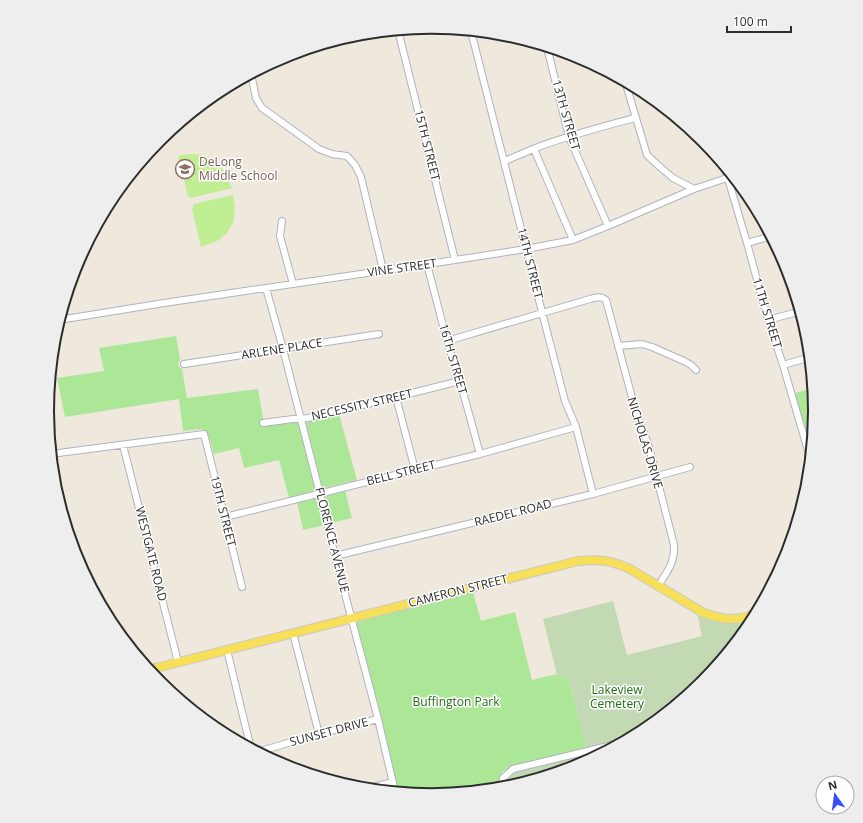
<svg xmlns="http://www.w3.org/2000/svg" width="863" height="823" font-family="'Open Sans',sans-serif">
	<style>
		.green { fill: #ace798 }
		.cemetery { fill: #c3d9b4 }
		.pitch { fill: #c0ee93 }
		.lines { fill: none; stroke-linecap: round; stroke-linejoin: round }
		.minor-casing { stroke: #b1b2c0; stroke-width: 8 }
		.major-casing { stroke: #c8c8c8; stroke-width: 10 }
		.minor { stroke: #fff; stroke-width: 6 }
		.major { stroke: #f7df59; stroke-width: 8 }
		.labels { text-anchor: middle; stroke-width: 3; stroke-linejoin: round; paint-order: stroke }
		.street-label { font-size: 12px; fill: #2c2c2c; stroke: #fff }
		.education-label { font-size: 12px; fill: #785e54; stroke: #fff; text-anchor: start }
		.park-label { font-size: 12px; fill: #226d17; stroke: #fff }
		.rim { fill: none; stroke: #2c2c2c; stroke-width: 2 }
	</style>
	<rect width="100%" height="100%" fill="#eee8dd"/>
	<path class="green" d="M176,336L180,359L178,365L179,367L182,369L187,398L258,389L264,424L298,421L315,487L314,491L289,498L279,460L244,468L239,448L214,454L210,440L207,432L201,429L183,431L179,399L65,417L57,378L104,371L99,348Z
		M814,388L816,412L812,449L811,450L806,433L795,393Z
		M339,414L357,480L324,488L322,486L320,479L306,424L308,422Z
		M345,490L352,518L331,523L325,497L328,495Z
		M316,498L318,500L325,525L303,530L297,502Z
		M473,592L481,621L515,612L532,680L557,674L558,678L568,677L587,750L510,767L503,771L499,777L501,789L431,796L398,793L357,628V622L359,621Z"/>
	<path class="cemetery" d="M613,601L627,655L702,636L697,614C716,625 734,626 755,619L751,625L703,684L645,731L578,767L508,788L506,781L514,773L586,754L587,750L568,677L558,679L543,619Z"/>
	<path class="pitch" d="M189,154C193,154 198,154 202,155C218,159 227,173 232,188L191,198L188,196L178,156Z
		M233,195L235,207L234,220L228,232L219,240L201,247L192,209L194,204Z"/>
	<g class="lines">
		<defs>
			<path id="minor" d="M398,30L455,260
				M471,31L542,312L565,401L576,427L593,494
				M547,47L569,137L608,226
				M251,74L256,98L262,108L319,149L332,154L347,156L355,165L361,177L383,270
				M625,81L647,155L660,167L673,178L694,189
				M534,149L573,240
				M505,161C514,157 524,153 533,149C566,136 601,127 635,118
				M724,165L747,243L768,320L783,365L811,461
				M282,221L280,236L293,284
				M747,243L772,236
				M427,264L447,341L460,381L480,454
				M266,288L283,349L320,494L335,556L378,719L395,792
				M59,320L164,303L455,260L526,249L573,240L608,226L694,189L733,176
				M768,320L801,311
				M447,341L590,299C597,297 601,296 606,300L634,405L649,447L674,545C675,563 667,572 658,586
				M618,346L642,344L652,347L684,361L691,365L696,370
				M184,364L379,334
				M783,365L811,357
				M396,397L415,470
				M263,423L293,419L308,418L396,397L460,381
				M123,445L178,662
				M51,454L204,434L242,587
				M225,517L480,454L576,427
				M335,556L593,494L690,467
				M293,633L319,734
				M227,650L251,749
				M257,752L319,734L378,719
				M365,789L393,782
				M503,789L502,785L503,778L513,769L625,742"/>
			<path id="major" d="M148,670L578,561C599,559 610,560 630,569L702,612C720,620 740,622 758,612"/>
		</defs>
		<use href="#minor" class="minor-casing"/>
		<use href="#major" class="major-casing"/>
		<use href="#minor" class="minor"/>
		<use href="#major" class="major"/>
	</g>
	<defs>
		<symbol id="school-ring" viewBox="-11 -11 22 22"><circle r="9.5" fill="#fff" stroke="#8d6e63" stroke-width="1.5"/><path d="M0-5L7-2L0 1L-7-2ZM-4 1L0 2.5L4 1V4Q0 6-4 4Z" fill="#8d6e63"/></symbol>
	</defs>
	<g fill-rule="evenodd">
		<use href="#school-ring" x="174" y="158" width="22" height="22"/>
	</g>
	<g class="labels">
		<g class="street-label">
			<text transform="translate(566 115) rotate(74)" y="4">13TH STREET</text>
			<text transform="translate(427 145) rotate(76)" y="4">15TH STREET</text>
			<text transform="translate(530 263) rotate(76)" y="4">14TH STREET</text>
			<text transform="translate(402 268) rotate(-8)" y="4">VINE STREET</text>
			<text transform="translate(767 313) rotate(73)" y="4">11TH STREET</text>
			<text transform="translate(282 349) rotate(-9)" y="4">ARLENE PLACE</text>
			<text transform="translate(453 359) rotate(74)" y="4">16TH STREET</text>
			<text transform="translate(362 405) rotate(-13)" y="4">NECESSITY STREET</text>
			<text transform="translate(645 443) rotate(73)" y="4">NICHOLAS DRIVE</text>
			<text transform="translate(401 473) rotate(-14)" y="4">BELL STREET</text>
			<text transform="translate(223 511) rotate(76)" y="4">19TH STREET</text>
			<text transform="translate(513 513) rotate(-14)" y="4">RAEDEL ROAD</text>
			<text transform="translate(332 540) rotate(76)" y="4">FLORENCE AVENUE</text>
			<text transform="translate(151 554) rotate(76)" y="4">WESTGATE ROAD</text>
			<text transform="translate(458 591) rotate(-14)" y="4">CAMERON STREET</text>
			<text transform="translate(329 732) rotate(-15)" y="4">SUNSET DRIVE</text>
		</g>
		<g class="education-label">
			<text x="199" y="166">DeLong<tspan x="199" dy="14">Middle School</tspan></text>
		</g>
		<g class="park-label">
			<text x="617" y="694">Lakeview<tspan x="617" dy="14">Cemetery</tspan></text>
			<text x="456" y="706">Buffington Park</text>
		</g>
	</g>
	<path d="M0 0H863V823H0ZM54 411a377 377 0 1 1 754 0a377 377 0 1 1-754 0Z" fill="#eee" fill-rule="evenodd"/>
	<path class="rim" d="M54 411a377 377 0 1 1 754 0a377 377 0 1 1-754 0Z"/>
	<g transform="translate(835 795) rotate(346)"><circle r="19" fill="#ffffff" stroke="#ababab"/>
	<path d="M0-3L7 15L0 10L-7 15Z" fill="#394eff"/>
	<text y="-6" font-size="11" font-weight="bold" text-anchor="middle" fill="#2c2c2c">N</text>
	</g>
	<path d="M727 26v6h64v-6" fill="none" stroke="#2c2c2c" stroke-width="2"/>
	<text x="733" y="26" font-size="12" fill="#2c2c2c" stroke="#ffffff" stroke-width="3" paint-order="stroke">100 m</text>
</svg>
